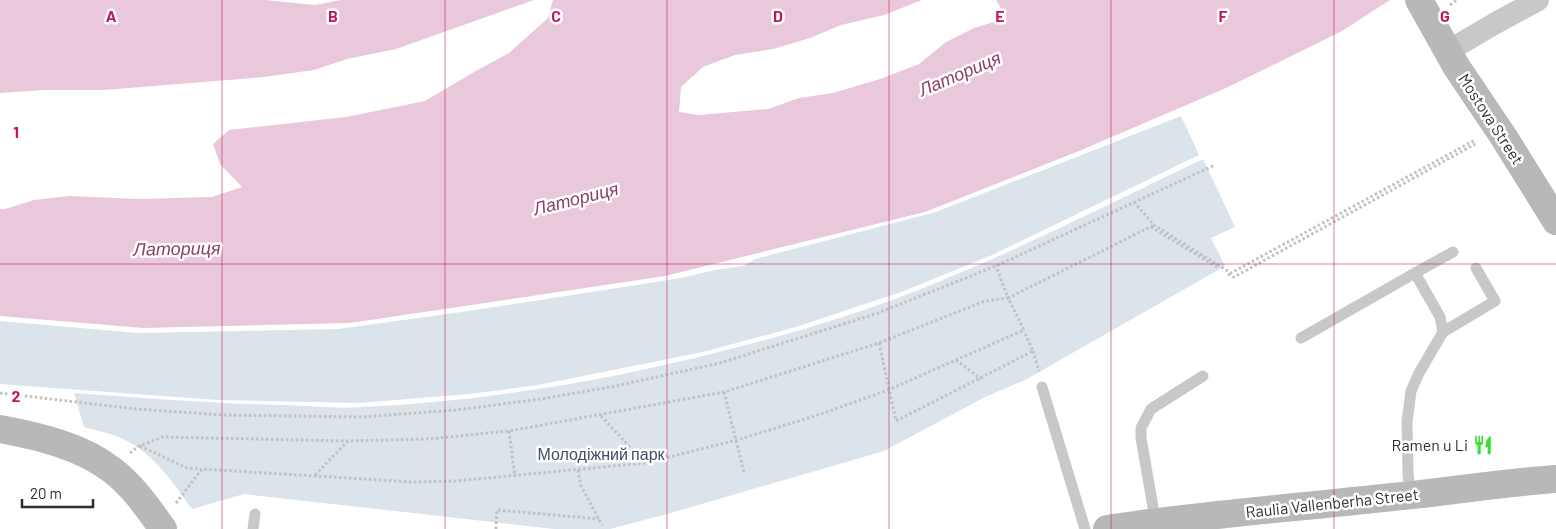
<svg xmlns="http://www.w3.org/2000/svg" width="1556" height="529" font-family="Barlow,sans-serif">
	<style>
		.green { fill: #dbe3eb }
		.water { fill: #eac8db }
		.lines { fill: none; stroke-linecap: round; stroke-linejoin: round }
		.path { stroke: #c2c2c2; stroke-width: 3; stroke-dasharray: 2.5 2.5; stroke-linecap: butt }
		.lane { stroke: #c8c8c8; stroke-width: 11 }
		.street { stroke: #c8c8c8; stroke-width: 22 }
		.secondary { stroke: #b8b8b8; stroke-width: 28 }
		.grid { fill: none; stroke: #c2185b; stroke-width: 1; stroke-opacity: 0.55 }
		.labels { text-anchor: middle; stroke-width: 5; stroke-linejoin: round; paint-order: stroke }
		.street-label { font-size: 16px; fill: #2e2e2e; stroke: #fff }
		.poi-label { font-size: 16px; fill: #2e2e2e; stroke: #fff; text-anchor: end }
		.park-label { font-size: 16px; fill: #3c4e68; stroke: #fff }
		.water-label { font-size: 18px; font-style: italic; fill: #8d3e6a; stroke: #fff }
		.grid-label { font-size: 16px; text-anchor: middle; font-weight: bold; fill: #c2185b; stroke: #fff; stroke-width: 5; stroke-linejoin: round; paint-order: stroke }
	</style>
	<rect width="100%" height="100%" fill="#fff"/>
	<path class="green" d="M1181,116L1199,155L992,255L904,291L796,327L703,352L538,385L470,394L359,403L217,400L0,384V321L138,333L338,329L469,311L681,278L715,270L744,266L755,259L936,212Z
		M1203,159L1235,227L1211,238L1225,266L1025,380L985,397L884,451L667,514L610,529H554L244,494L192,509C174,484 156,457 129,442C115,434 99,431 84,427L74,393C145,398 215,404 286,405C311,406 337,409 362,407C488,401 612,380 734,348C793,333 851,316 908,294C1009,255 1105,206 1203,159Z"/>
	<path class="water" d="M0,0H265L315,5L341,0H534L396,49L347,59L314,70L264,77L104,90H44L0,93Z
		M553,0H922L884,15L841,25L810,38L773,49L735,55L703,67L681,87L679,112L699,115L768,109L799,98L833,93L880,79L919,64L946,42L974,28L1007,18L996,0H1390L1342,31L1226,88L1079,151L925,212L665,276L350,323L143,328L0,316V209H5L34,200L69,196L140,199L212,197L242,187L220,164L213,144L229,130L346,117L425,101L474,72L509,53L548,18Z"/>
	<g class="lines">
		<path class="path" d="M1450,5L1457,0
			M1134,202L1154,225L1231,273L1475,140
			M1151,227L1217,267
			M1228,274L1234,277L1477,143
			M879,343L896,421L1033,351L1024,331
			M1033,351L1039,371
			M956,360L981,379
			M724,392L744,472
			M0,393L136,409L222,415L362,417L456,410L541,399L616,386L720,363L878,313L996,266L1215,165
			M601,416L645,463
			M509,431L515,477
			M140,446L187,468L201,469
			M130,453L139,446L163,437L347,441L427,439L509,431L724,392L879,343L985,301L1008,298L996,266
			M578,470L581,486L602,525
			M315,475L347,442
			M176,503L202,469L412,482L456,481L645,463L737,440L821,414L888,390L1024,330L1008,298L1154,225
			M496,529L497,510L599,519"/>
		<path class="lane" d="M1415,273L1453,252
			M1301,338L1415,273L1440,317L1443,332
			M1042,387L1085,529
			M1410,496L1408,473L1407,422L1411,391L1419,373L1443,332L1495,301L1476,268
			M1156,524L1141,438V428L1151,409L1203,376
			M253,529L255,514"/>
		<path class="street" d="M1448,51L1494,24L1538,0"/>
		<path class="secondary" d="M1419,0L1456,66L1505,139L1556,221
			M0,429C38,436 81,446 112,470C133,486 148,508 163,529
			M1107,529C1198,515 1291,508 1383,498C1440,493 1498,483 1556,479"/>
	</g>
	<path class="grid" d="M222,0V529M445,0V529M667,0V529M889,0V529M1111,0V529M1334,0V529M0,264H1556"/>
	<defs>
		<symbol id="restaurant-bare" viewBox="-9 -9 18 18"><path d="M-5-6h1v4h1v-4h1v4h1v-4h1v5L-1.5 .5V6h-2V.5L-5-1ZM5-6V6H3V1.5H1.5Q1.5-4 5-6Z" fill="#38df35" stroke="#fff" stroke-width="2.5" paint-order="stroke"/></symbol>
	</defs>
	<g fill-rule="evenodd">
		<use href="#restaurant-bare" x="1469" y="431" width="28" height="28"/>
	</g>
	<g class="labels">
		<g class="street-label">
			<text transform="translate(1491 119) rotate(57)" y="6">Mostova Street</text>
			<text transform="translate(1332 503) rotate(-6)" y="6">Raulia Vallenberha Street</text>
		</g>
		<g class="poi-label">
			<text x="1468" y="451">Ramen u Li</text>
		</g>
		<g class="park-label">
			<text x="601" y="460">Молодіжний парк</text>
		</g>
		<g class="water-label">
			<text transform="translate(960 74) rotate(-23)" y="6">Латориця</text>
			<text transform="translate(576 199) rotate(-14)" y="6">Латориця</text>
			<text transform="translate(177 249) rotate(-1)" y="6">Латориця</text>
		</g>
	</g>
	<g class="grid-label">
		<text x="111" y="22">A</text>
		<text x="333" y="22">B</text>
		<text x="556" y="22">C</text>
		<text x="778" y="22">D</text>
		<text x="1000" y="22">E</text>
		<text x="1223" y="22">F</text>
		<text x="1445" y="22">G</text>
		<text x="16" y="138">1</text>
		<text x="16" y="402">2</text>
	</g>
	<path d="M22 499v8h71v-8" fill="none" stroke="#2e2e2e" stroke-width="2.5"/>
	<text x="30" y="499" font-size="15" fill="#2e2e2e" stroke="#ffffff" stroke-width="4" paint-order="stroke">20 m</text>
</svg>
